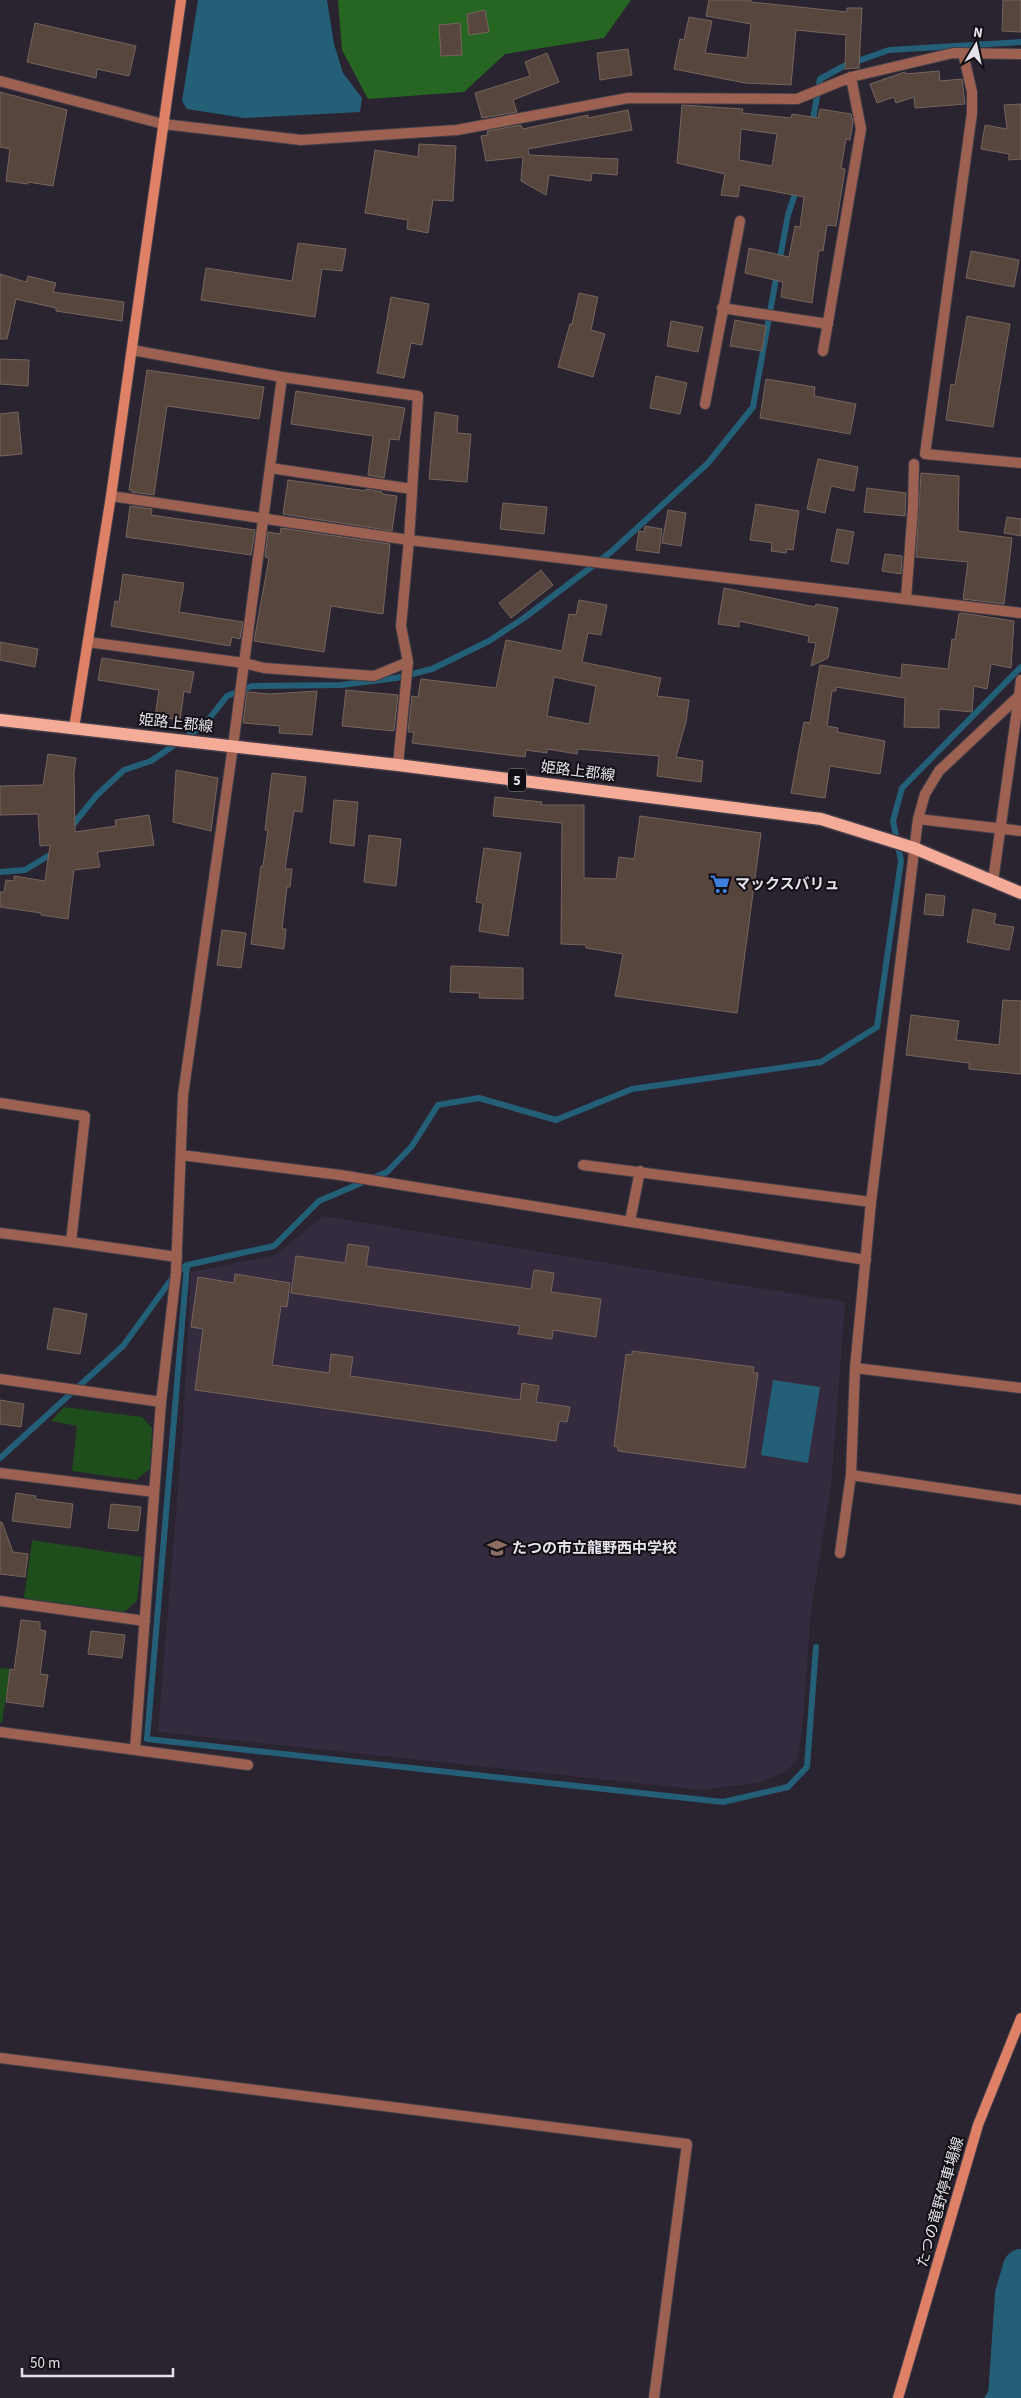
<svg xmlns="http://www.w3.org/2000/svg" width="1021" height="2398" font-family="'Source Sans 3','Noto Sans JP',sans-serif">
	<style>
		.built { fill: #352b3e }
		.green { fill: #1e4e1b }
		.forest { fill: #276622 }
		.water { fill: #245f78 }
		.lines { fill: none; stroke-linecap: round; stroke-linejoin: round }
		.stream { stroke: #245f78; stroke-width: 6 }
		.river { stroke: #245f78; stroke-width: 36 }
		.building { fill: #56463e; stroke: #76655d; fill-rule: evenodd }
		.street-casing { stroke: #443e4a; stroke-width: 12 }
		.secondary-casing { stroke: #443e4a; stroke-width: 12 }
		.primary-casing { stroke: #443e4a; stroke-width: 15 }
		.street { stroke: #9c6151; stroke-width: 10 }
		.secondary { stroke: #df8167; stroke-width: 10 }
		.primary { stroke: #f4ab97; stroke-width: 12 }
		.labels { text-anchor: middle; stroke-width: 4; stroke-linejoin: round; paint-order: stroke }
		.shield { fill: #110e14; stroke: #a6a2aa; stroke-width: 1 }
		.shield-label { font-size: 14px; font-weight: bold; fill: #e6e2eb }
		.street-label { font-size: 15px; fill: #e6e2eb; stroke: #110e14 }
		.poi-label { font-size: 15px; font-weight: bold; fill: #e6e2eb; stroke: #110e14; text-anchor: start }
	</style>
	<rect width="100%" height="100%" fill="#2a2330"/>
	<path class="built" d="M323,1216L845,1302L831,1487L811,1609L803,1721L798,1759L787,1771L761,1782L702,1790L158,1732L183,1427L191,1272L276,1255Z"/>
	<path class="green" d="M64,1407L142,1417L152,1428L150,1469L136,1480L72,1471L77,1426L51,1421Z
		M32,1540L142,1557L137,1601L124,1612L24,1598Z
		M0,1668L10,1669L2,1723L0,1722Z"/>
	<path class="forest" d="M338,0H631L604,38L505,54L464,92L368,99L342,50Z"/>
	<path class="water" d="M198,0H327L334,44L343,73L362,98L360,112L244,118L187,109L182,101Z
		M773,1380L820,1387L808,1463L761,1455Z
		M1021,2341V2398H984Z"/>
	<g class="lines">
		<path class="stream" d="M812,125L820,79L844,66L889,50L1021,42
			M779,263L788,215L797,188
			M71,827L97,795L124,770L151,761L205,724L227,696L252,686L341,685L396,678L432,669L489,641L524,618L611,552L708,463L753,407L777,273
			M0,872L25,870L53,853
			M187,1265L147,1739L723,1802L788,1787L807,1767L816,1647
			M0,1458L123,1346L176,1273L187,1265L274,1246L319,1201L387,1172L412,1146L438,1105L479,1098L556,1120L632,1089L821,1062L877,1027L901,861L893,821L902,788L1021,667"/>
		<path class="river" d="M1006,2398L1013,2294L1021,2267"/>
	</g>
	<path class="building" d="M709,0H751V2L847,12V8H862L859,68L845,69L846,35L796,30L791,85L745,83L674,69L680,39L684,40L689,17L712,21L705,53L747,58L751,24L706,16Z
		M1003,0H1021V32L1002,31Z
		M485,10L489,32L469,35L467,14Z
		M35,23L136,46L129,76L97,69L96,78L27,62Z
		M460,23L462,55L441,56L439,25Z
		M628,49L632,75L600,80L597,53Z
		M547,53L559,82L513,100L517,112L482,118L475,93L530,76L525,62Z
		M939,71L940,81L962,79L965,104L915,108L914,97L896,103L894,97L877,103L870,84L905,72L906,74Z
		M0,92L67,110L53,186L28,182V184L6,181L10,149L0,147Z
		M1021,104V159L1009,160V154L981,149L985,125L1007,129L1004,105Z
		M682,105L743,109L742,113L791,118L792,114L818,118L820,109L851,114L853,122L850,140L846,139L841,168L845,169L836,226L827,225L823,251L819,250L812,303L781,297L783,282L745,273L749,248L789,257L795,226L800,227L804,197L740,185L738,197L721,195L725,174L677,163ZM741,129L777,134L772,166L739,160Z
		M628,110L632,130L528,149L529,155L618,159L617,175L592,173L591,181L549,175L546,195L521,181L523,157L486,161L481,136L488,135L487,131L521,125L523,129L588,115V118Z
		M419,144L456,146L453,201L433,200L428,233L407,229L408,220L365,213L375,150L418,157Z
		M298,243L346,249L342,271L322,269L315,317L201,300L206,268L292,281Z
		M971,251L1019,260L1014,287L966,278Z
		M0,274L26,282L28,276L56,283L53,292L124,302L122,321L56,311V308L16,299L7,339H0Z
		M579,293L598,297L591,330L605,334L593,377L558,367L570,324H572Z
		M391,297L429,304L422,345L411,343L404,378L377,373Z
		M967,316L1010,324L993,427L946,420L951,384L955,385Z
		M735,320L766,326L762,351L730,346Z
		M671,321L703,327L698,352L667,346Z
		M0,359L29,360L28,386L0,384Z
		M147,370L264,387L259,419L167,406L154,495L132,492V490H129Z
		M656,376L687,383L680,414L650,408Z
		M766,379L815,387L814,396L856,404L850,434L760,418Z
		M296,391L405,408L399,440L390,439L384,478L368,475L373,436L291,424Z
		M18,412L22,454L0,456V414Z
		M435,412L458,416L457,433L471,434L467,482L429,479Z
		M818,459L858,467L854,491L831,486L825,513L807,509Z
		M921,473L959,476L958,531L1012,538L1004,604L963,599L968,562L916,557Z
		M288,480L366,491V489L382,492V494L397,496L392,531L283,514Z
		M867,488L906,493L905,516L864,512Z
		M503,503L547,507L544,534L500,529Z
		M756,504L799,511L793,550L787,549L786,553L771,551L772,543L750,540Z
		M130,506L152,509L151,515L255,530L251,555L126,537Z
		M668,510L686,513L681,546L662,543Z
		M1007,517L1021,519V536L1004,533Z
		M645,526L662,529L659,553L636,550L639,531L644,532Z
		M281,528L390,544L383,614L331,606L324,652L254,641L269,558L265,557L268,532L280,534Z
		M837,529L854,532L848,564L831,561Z
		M885,554L902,556L901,574L882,571Z
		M541,570L553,585L511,618L499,603Z
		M123,574L184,583L179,612L243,622L240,639L232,637L230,646L111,626L115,601L119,602Z
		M724,588L815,607L816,604L838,608L828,658L811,666L816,643L808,642L809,636L739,621V627L718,624Z
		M579,600L607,605L601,635L588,633L582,662L661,678L657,696L689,700L686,722L676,757L703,761L701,782L657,776L659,756L578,749L577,754L547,749V753L526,750L525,757L412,743L414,732H408L412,696L418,697L421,679L496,688L506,640L562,651L569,614L576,615ZM554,677L596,686L589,724L547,716Z
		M962,613L1014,621L1011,668L991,664L987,689L974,686L972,712L939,709V728L904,727L905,698L836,687V691H832L827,726L838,728L837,732L885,741L880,774L830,766L825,798L791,793L804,722L810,723L820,665L901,678L902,664L948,669L952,639L955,640L959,614Z
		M0,642L38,649L35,667L0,660Z
		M102,658L194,672L190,693L184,691L180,720L155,716L159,690L98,680Z
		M346,690L398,695L394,731L342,726Z
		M317,691L312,735L279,733L280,726L243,723L247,692L270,694Z
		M48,754L76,758L74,772L75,832L116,826L115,820L149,815L154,845L97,852L100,867L74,870L68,919L41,915V913L0,907V892H4L6,880L14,881V876L45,881L50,845L40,846L38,814L0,815V786L43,785Z
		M176,770L218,778L211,831L173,822Z
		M272,773L306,777L302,812L294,811L285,869H292L290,887H287L282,929H286L284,949L251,944L261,866H263L268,830H265Z
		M495,797L542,802L541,805H584V878L616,879L619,857L634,859L640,816L761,833L737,1013L615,996L623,954L586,948V945L561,944L562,823L493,816Z
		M334,800L358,802L354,846L330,843Z
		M369,835L401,839L396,886L364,882Z
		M484,848L521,853L508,936L479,931L483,903L476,902Z
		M926,894L945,896L943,916L924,914Z
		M973,909L996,914L994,924L1014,927L1009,950L967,942Z
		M222,930L246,933L241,968L217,965Z
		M451,966L523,968V999L479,998L480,993L450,992Z
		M1003,1000L1021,1001V1074L969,1069V1063L906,1055L911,1015L959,1021L956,1040L999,1045Z
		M348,1244L369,1247L366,1266L531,1289L534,1270L554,1273L551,1292L601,1299L596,1337L553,1330L552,1339L518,1334L520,1326L291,1293L296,1256L345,1263Z
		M235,1274L290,1283L287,1307L281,1306L272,1365L329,1373L331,1354L353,1357L350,1376L520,1400L522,1383L539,1386L536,1402L570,1407L567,1422L559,1421L556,1441L195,1390L203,1329L191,1327L198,1277L234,1283Z
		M54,1308L87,1314L80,1354L47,1349Z
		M632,1351L754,1367L753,1373H758L745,1468L618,1451V1447L614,1446L626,1354L632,1355Z
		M0,1400L24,1404L21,1427L0,1424Z
		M16,1493L36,1496L35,1499L73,1504L70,1528L12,1521Z
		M111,1504L141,1507L138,1531L108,1528Z
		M0,1522H2L13,1552L28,1554L25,1577L0,1574Z
		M21,1620L40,1622V1630L46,1631L40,1674L48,1675L43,1707L6,1702L10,1669L14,1670Z
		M91,1631L125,1635L122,1658L88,1654Z"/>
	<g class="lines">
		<defs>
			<path id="street" d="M963,53L972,92V113L925,454L1021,463
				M0,81L163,124L301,140L457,130L628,98L797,99L851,77L953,53L1021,54
				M722,308L828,324
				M132,350L282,377L418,396L409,540L401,626L408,662L398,765
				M823,351L861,129L851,77
				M705,404L740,221
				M270,468L412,489
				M111,496L409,540L1021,613
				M906,598L913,508L914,464
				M88,642L244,663L264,668L374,676L408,662
				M918,819L1021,831
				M993,881L1019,696
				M0,1103L85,1116L71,1242L177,1257
				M181,1155L340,1175L866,1260
				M583,1165L871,1202
				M630,1221L640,1171
				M0,1233L71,1242
				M855,1368L1021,1388
				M0,1379L161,1402
				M0,1473L154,1492
				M851,1475L1021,1500
				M840,1553L851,1475L855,1368L871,1202L918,819L925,794L939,771L1019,696L1021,680
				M0,1601L145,1621
				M0,1732L248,1765
				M135,1749L161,1402L176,1273L183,1095L233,746L282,377
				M0,2058L687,2144L654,2398"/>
			<path id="secondary" d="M74,728L111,496L181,0
				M898,2398L978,2125L1021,2018"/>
			<path id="primary" d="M0,720L398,765L821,819L914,848L1021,893"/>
		</defs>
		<use href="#street" class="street-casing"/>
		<use href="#secondary" class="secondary-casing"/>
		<use href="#primary" class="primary-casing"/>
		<use href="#street" class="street"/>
		<use href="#secondary" class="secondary"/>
		<use href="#primary" class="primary"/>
	</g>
	<defs>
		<symbol id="supermarket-bare" viewBox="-9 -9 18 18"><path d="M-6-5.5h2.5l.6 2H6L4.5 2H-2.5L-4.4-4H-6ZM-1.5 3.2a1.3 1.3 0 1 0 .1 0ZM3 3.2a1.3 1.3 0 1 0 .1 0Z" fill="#3f7fe0" stroke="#110e14" stroke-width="2.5" paint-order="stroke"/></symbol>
		<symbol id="school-bare" viewBox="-9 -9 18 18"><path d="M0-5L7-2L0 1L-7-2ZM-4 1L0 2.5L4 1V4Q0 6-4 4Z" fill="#8d6e63" stroke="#110e14" stroke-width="2.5" paint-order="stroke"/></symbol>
	</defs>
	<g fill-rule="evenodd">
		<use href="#supermarket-bare" x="706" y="870" width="28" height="28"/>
		<use href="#school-bare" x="483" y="1534" width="28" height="28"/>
	</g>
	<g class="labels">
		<rect class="shield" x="508" y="768.5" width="18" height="23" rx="4"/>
		<g class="shield-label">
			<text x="517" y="785">5</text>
		</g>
		<g class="street-label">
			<text transform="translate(176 723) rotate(6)" y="5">姫路上郡線</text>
			<text transform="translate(578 771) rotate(7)" y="5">姫路上郡線</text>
			<text transform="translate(940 2202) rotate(-74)" y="5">たつの竜野停車場線</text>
		</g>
		<g class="poi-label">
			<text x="735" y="889">マックスバリュ</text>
			<text x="512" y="1553">たつの市立龍野西中学校</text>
		</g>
	</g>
	<g transform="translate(976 45) rotate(9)" stroke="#110e14" stroke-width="4" paint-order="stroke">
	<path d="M0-4L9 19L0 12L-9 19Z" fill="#e6e2eb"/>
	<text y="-8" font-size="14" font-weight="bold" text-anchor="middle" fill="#e6e2eb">N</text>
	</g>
	<path d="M22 2368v8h151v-8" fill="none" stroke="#e6e2eb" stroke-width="2.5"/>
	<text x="30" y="2368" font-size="15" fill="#e6e2eb" stroke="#110e14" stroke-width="4" paint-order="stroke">50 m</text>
</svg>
